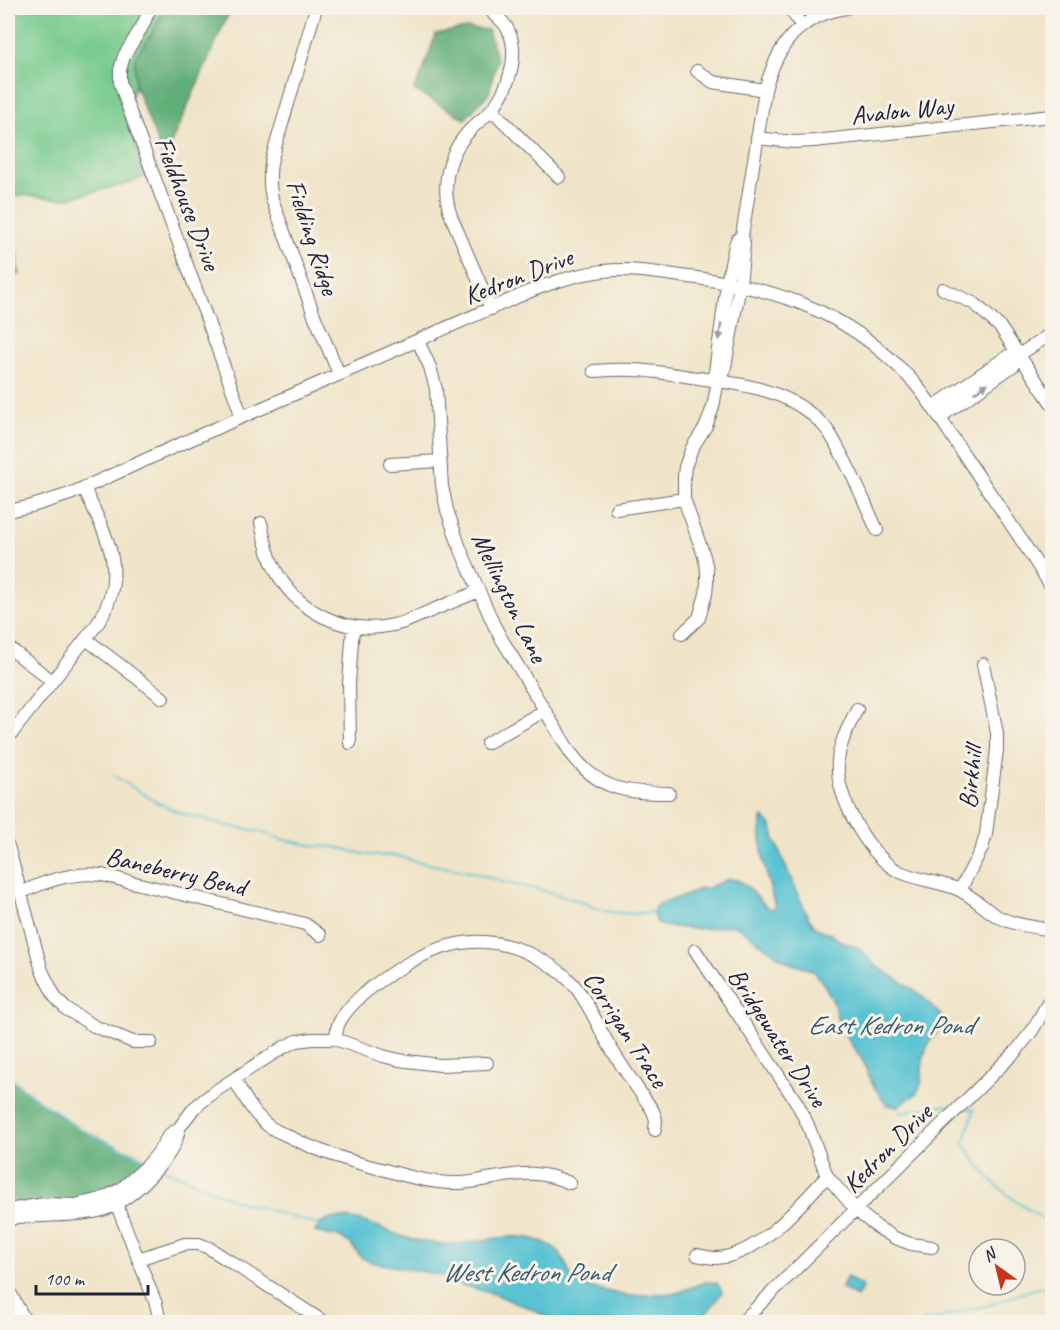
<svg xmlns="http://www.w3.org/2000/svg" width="1060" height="1330" font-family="Caveat,sans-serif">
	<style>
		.green { fill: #76ca8d; stroke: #4c7664; stroke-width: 1.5 }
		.forest { fill: #60ae78; stroke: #41685a; stroke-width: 1.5 }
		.water { fill: #58c3d2; stroke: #3d7286; stroke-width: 1.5 }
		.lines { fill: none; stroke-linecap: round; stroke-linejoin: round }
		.stream { stroke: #58c3d2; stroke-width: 2 }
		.minor-casing { stroke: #6a666c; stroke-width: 14 }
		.major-casing { stroke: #6a666c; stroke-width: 17 }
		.minor { stroke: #fff; stroke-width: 12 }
		.major { stroke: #fff; stroke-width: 15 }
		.oneway { fill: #9c9ca7 }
		.labels { text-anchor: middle; stroke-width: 6; stroke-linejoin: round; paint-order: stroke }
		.street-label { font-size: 26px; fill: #22223b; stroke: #f7f3e8 }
		.water-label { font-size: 27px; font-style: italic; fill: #355a70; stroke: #f7f3e8 }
	</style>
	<rect width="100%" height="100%" fill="#f7f3e8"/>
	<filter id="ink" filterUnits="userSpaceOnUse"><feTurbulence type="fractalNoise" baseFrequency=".0167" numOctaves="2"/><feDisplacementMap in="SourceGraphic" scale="12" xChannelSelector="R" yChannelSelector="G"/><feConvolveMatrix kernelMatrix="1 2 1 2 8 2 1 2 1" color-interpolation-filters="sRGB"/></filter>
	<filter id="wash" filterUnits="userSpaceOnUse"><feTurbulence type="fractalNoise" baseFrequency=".008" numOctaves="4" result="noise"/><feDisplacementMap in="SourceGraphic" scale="24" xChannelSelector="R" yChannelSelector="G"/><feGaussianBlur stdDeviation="1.35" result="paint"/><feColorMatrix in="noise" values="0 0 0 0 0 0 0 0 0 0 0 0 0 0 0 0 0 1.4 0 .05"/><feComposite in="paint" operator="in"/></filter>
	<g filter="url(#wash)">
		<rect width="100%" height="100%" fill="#f0e4c8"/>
		<path class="green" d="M8,8H165L152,33L135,57V85L125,116L147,175L127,184L63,199L21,195L8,200Z
			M8,232L19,258L17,264L20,274L8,278Z"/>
		<path class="forest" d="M165,8H231L164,159L135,85V57L152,33Z
			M467,28L488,30L497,60L489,93L465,119L414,90L423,71L436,34Z
			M8,1076L42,1103L80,1129L151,1161L121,1189L75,1205L8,1209Z"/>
		<path class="water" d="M763,817L772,827L775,840L785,865L808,917L816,928L831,934L840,941L856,947L865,954L876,966L919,993L944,1019L945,1023L931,1039L927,1047L923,1058L921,1084L916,1094L898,1106H893L886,1104L871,1082L863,1061L840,1028L833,1001L825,986L815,972L806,968L790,963L775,954L739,927C729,923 721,927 711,928C696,930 679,927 663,926L657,923L653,914L655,907L662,903L685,896L700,889L708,888L726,880L731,879L739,881L748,887L764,904L768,908L773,909L775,906C768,882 756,841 763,817Z
			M340,1218C361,1218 382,1229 401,1236C410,1240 422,1241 432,1243C473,1250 509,1224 550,1245C564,1252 567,1270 574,1282L588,1287L628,1296L677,1293L705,1282L717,1283L722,1292C715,1305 707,1313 696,1322H556L528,1307L515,1303L498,1295L458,1284L441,1275L371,1262L362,1258L349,1242L338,1237L315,1232L320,1224L331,1219Z
			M847,1277L863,1287L857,1297L841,1288Z"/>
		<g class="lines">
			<path class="stream" d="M113,775L158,803L183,814L204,819L219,824L261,832L281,839L315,846L335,847L368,855L398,856L413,861L475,873L506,883L537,889L580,901L595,908L611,912L634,914L654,912
				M8,1076L34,1098L57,1112L75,1127L145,1159
				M898,1106L901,1113L945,1105L954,1107
				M965,1108L974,1110L964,1143C974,1160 986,1177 1002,1190C1017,1204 1035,1214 1052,1224
				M163,1168L231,1199L319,1225
				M923,1322L989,1305L1031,1290L1052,1284"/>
		</g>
	</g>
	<g filter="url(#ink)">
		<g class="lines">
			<defs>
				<path id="minor" d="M150,8L143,25L124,56L120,70V82L127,104L207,319L242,417
					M316,8L272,158C269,172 269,185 272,199L314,315L339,374
					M789,8L802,26
					M697,71L713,82L765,90
					M492,110L559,177
					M757,138L794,142L814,141L1052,116
					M943,289L975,304L1000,327L1052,404
					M491,309L451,216C440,184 448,152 472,128C478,122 487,116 492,109C509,89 521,52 507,28C504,22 500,19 494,15
					M418,341L430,367L436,389L442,486L447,510L460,548L494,625L501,638L570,752C598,790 625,793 669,793
					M594,371C607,370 621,369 635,370C656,371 677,375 698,378C744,384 790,390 823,425C829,431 834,440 838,448C853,474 865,503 877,530
					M718,380L715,372L727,283L735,245L737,240L742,236
					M933,407L1008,356L1019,355L1052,333
					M940,417L1014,365L1019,355
					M390,464L440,461
					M616,509L684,499
					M8,511L32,506L70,494L196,437L533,290C561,279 590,270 621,270C646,270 672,275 697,278C769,288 832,307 887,356C897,365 907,374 916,385C935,408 950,434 967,459C996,502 1025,544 1052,588
					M261,523C264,537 267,553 274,567C295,611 345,636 393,625C405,623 416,617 428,612C445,605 462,598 479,591
					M682,634L699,618L706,594L707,583V569L704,556L684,499V476L685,467L692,448L706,426L713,407L718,380L724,372L740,285L744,244L742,236L765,90C777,46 798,16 846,8
					M86,639L163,698
					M8,647L52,681
					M857,709C849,726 840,741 838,760C835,796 866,851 896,870C914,880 938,881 957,889C971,895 983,907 995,915C1012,925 1034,927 1052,930
					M8,738L98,623C130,571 106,537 84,488
					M350,743L349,684L353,627
					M487,743L544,711
					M8,846L42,971L55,997L66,1009L94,1026L133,1042H151
					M960,890L982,848L986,834L997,750V733L994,718L983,664
					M21,893C45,881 75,872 102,875L305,924L320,935
					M695,950L797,1103L808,1125L827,1176L856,1210L877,1227L895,1238L911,1244L932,1247
					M335,1039C336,1034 337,1029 338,1025C349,1001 383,978 405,965C447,940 487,933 532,955C547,962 561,971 572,983C587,1000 595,1020 605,1038C619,1064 637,1087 653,1111L656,1120L655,1130
					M234,1079C244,1096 253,1115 270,1127C276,1131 284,1134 290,1137C321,1153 352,1162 385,1170C407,1176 430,1183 453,1183C467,1184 480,1180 494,1178C525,1172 541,1171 570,1183
					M114,1198L156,1304L160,1322
					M8,1210L45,1204L75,1205L101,1199L121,1189L147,1166L158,1153L169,1135L179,1128L194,1108L214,1092L257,1064L284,1047L297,1041L312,1039H335L383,1056L399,1060L440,1065L487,1063
					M8,1221L16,1217C43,1215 72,1217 99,1211C121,1205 140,1188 155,1171C166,1159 177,1145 179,1128
					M697,1255C703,1256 710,1258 716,1258C759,1256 799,1206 827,1176
					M138,1259L185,1244H199L209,1248L324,1322
					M742,1322L1016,1051L1032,1031L1052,996"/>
				<path id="major" d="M8,1292L24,1322"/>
			</defs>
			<use href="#minor" class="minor-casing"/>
			<use href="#major" class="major-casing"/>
			<use href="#minor" class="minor"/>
			<use href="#major" class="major"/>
		</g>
		<defs><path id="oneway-solid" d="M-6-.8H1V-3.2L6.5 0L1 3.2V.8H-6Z" transform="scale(1.5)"/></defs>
		<g class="oneway">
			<use href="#oneway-solid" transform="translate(720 332) rotate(98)"/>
			<use href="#oneway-solid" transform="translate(981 388) rotate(-35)"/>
		</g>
	</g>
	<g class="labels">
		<g class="street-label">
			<text transform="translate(902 110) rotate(-6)" y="9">Avalon Way</text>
			<text transform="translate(188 203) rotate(69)" y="9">Fieldhouse Drive</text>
			<text transform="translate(313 237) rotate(72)" y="9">Fielding Ridge</text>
			<text transform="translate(518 276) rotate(-21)" y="9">Kedron Drive</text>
			<text transform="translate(510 597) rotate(64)" y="9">Mellington Lane</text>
			<text transform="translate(970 777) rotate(-84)" y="9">Birkhill</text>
			<text transform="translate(176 871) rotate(13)" y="9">Baneberry Bend</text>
			<text transform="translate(626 1029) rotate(57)" y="9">Corrigan Trace</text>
			<text transform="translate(778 1037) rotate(57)" y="9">Bridgewater Drive</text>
			<text transform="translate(887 1148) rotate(-45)" y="9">Kedron Drive</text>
		</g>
		<g class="water-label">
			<text x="890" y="1034">East Kedron Pond</text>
			<text x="526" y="1281">West Kedron Pond</text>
		</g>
	</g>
	<rect width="1060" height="1330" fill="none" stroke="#f7f3e8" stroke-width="30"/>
	<g transform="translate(997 1267) rotate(326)"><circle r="28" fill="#f7f3e8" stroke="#a29fa3" stroke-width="1.5"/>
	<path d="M0-4.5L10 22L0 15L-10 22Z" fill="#c8321e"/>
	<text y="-9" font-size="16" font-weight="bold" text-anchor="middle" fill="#22223b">N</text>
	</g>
	<path d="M36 1285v9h112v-9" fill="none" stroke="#22223b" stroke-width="3"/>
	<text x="45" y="1285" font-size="18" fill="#22223b" stroke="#f7f3e8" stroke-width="4.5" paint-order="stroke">100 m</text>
</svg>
